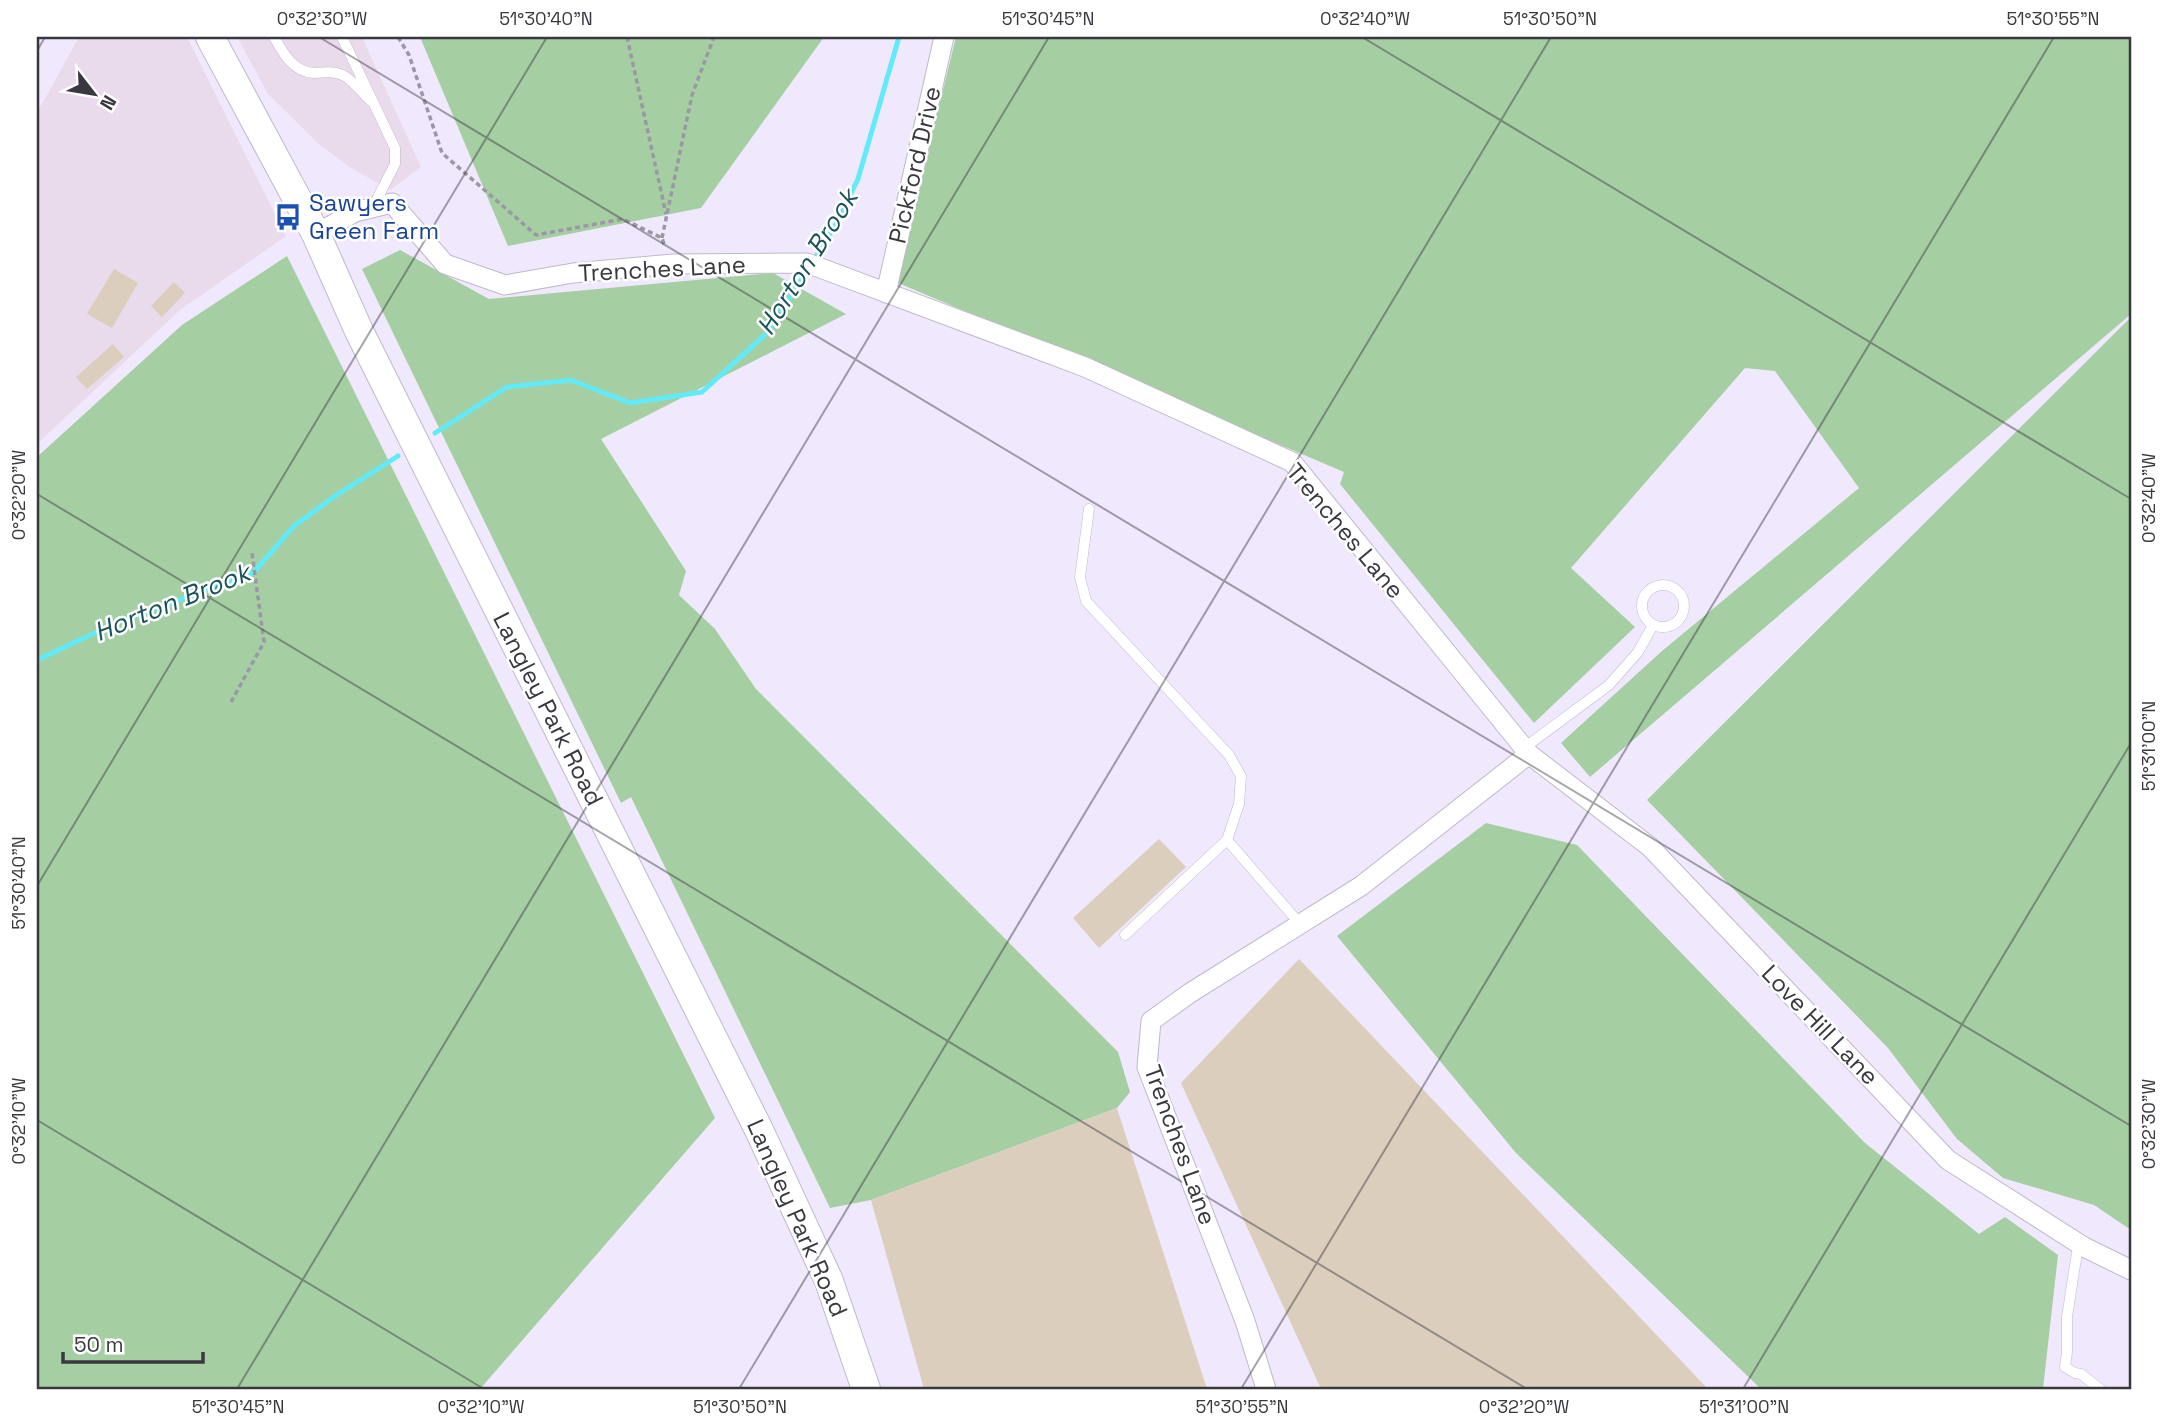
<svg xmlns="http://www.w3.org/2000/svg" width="2168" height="1426" font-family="'Space Grotesk',sans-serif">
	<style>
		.industrial { fill: #e9daec }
		.green { fill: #a5cea3 }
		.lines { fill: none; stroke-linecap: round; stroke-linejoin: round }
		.stream { stroke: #63eaf9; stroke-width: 5 }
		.building { fill: #dbcebd }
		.service-casing { stroke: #bfb8ca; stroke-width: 11 }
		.minor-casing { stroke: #bfb8ca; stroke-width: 21 }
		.secondary-casing { stroke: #bfb8ca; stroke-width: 30 }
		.path { stroke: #9c97a5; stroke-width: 3.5; stroke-dasharray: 5 3.5; stroke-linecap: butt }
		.service { stroke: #fff; stroke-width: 10 }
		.minor { stroke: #fff; stroke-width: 19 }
		.secondary { stroke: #fff; stroke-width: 28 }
		.ticks { fill: none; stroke: #3a383f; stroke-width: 2; stroke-opacity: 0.45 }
		.labels { text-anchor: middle; stroke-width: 5; stroke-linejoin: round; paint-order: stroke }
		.street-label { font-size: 24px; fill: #3a383f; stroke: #fff }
		.transit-label { font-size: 24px; fill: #164399; stroke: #fff; text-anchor: start }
		.water-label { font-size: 26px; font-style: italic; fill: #185359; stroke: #fff }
		.neatline { fill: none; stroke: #3a383f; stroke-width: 2.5 }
		.ticks-label { font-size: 18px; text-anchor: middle; fill: #3a383f }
	</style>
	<rect width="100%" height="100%" fill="#f0e9fd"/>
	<path class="industrial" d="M79,37H187L286,236L180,310L37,444V113Z
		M237,37H362L421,167L390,190L348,166L319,144L268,94Z"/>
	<path class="green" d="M420,37H824L701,208L508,246Z
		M956,37H2131V314L1590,777L1561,743L1662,651L1859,488L1775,371L1745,368L1571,568L1635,627L1534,723L1340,484L1344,472L896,282Z
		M400,250L489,299L773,273L846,314L601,439L686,571L679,595L715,629L756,689L1118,1052L1130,1092L1117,1108L871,1200L830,1208L631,797L621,803L362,269Z
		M287,256L715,1118L480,1389H37V457L182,325Z
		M2131,317V1230L2094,1205L2003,1178L1957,1139L1888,1048L1647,800Z
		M1486,823L1577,845L1865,1143L1979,1234L2005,1217L2058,1255L2043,1389H1761L1516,1153L1337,936Z"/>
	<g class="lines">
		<path class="stream" d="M813,261L835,226L858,179L899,37
			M435,433L507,387L571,380L630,403L702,392L768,332L808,269
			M37,660L116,623L253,573L294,526L335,496L398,456"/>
	</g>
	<path class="building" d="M114,269L138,283L112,328L87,314Z
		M174,282L185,293L162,317L151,306Z
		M113,344L124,357L87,389L76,377Z
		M1159,839L1186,867L1099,948L1073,918Z
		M1299,959L1708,1389H1321L1181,1083Z
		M1117,1108L1207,1389H924L871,1200Z"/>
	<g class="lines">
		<defs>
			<path id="service" d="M274,37C283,53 293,72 314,73C321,73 329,71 336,73C350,75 361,92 371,101
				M342,37L395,148V164L373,207
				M1089,509L1080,577L1086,601L1229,755L1241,776L1239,804L1227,840
				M1642 606a21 21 0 1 1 42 0a21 21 0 1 1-42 0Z
				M1524,748L1609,685L1638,652L1653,625
				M1125,935L1227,840L1300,924
				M2084,1247L2077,1253L2073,1278L2067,1317V1352L2065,1367L2075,1373L2081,1374L2100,1389"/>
			<path id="minor" d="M316,234L355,212L392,203L445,264L505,285L573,273L673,264L807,263L1085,367L1292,462L1529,754L1650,847L1948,1160L2084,1247L2131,1270
				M886,293L944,37
				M1266,1389L1245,1321L1147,1067L1151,1021L1190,993L1361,886L1529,754"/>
			<path id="secondary" d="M210,37L316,234L359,331L759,1130L829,1281L866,1389"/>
		</defs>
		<use href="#service" class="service-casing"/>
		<use href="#minor" class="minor-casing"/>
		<use href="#secondary" class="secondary-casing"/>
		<path class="path" d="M398,37L409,55L442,153L536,235L623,219L662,238L665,247
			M627,37L666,214
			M662,238L692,95L714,37
			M231,702L264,642L252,553"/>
		<use href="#service" class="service"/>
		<use href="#minor" class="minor"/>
		<use href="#secondary" class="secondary"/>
	</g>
	<path class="ticks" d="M319,37L2131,1126M1362,37L2131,499M37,51L45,37M37,494L1527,1389M37,886L547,37M37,1120L484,1389M237,1389L1049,37M739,1389L1551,37M1241,1389L2054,37M1743,1389L2131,743"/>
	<defs>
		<symbol id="bus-bare" viewBox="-9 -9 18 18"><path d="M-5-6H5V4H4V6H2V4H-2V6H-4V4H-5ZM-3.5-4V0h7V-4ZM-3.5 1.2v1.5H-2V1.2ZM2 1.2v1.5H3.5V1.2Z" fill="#1a4fb4" stroke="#fff" stroke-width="2.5" paint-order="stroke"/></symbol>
	</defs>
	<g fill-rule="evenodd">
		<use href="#bus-bare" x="269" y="198" width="38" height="38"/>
	</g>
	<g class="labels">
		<g class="street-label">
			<text transform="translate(915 165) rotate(-77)" y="8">Pickford Drive</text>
			<text transform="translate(662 269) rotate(-3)" y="8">Trenches Lane</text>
			<text transform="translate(1345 531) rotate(50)" y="8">Trenches Lane</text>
			<text transform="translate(548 709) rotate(63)" y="8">Langley Park Road</text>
			<text transform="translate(1820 1025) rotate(46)" y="8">Love Hill Lane</text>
			<text transform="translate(1180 1145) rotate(70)" y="8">Trenches Lane</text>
			<text transform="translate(797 1218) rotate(66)" y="8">Langley Park Road</text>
		</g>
		<g class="transit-label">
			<text x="309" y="211">Sawyers<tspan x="309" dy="28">Green Farm</tspan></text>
		</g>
		<g class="water-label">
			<text transform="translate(807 262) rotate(-58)" y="9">Horton Brook</text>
			<text transform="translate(172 602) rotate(-22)" y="9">Horton Brook</text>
		</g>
	</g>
	<rect width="2168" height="1426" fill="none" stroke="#ffffff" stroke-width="77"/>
	<g transform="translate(94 94) rotate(121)" stroke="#ffffff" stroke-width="5" paint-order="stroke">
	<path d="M0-5L12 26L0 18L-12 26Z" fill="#3a383f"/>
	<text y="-10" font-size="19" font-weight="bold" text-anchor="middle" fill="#3a383f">N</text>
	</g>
	<path d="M63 1352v10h140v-10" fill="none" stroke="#3a383f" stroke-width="3.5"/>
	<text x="74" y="1352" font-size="21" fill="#3a383f" stroke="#ffffff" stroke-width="5" paint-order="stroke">50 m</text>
	<rect x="38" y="38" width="2092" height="1350" class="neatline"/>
	<g class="ticks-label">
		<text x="322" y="25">0°32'30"W</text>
		<text x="546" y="25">51°30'40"N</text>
		<text x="1048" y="25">51°30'45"N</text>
		<text x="1365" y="25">0°32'40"W</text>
		<text x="1550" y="25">51°30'50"N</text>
		<text x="2053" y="25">51°30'55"N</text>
		<text transform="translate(19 495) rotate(-90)" y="6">0°32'20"W</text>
		<text transform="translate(2149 498) rotate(-90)" y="6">0°32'40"W</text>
		<text transform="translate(2149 746) rotate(-90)" y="6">51°31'00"N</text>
		<text transform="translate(19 883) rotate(-90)" y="6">51°30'40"N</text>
		<text transform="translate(19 1121) rotate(-90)" y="6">0°32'10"W</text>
		<text transform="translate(2149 1124) rotate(-90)" y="6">0°32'30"W</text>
		<text x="238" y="1413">51°30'45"N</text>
		<text x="481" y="1413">0°32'10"W</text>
		<text x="740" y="1413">51°30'50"N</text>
		<text x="1242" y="1413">51°30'55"N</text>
		<text x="1524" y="1413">0°32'20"W</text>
		<text x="1744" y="1413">51°31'00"N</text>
	</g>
</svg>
